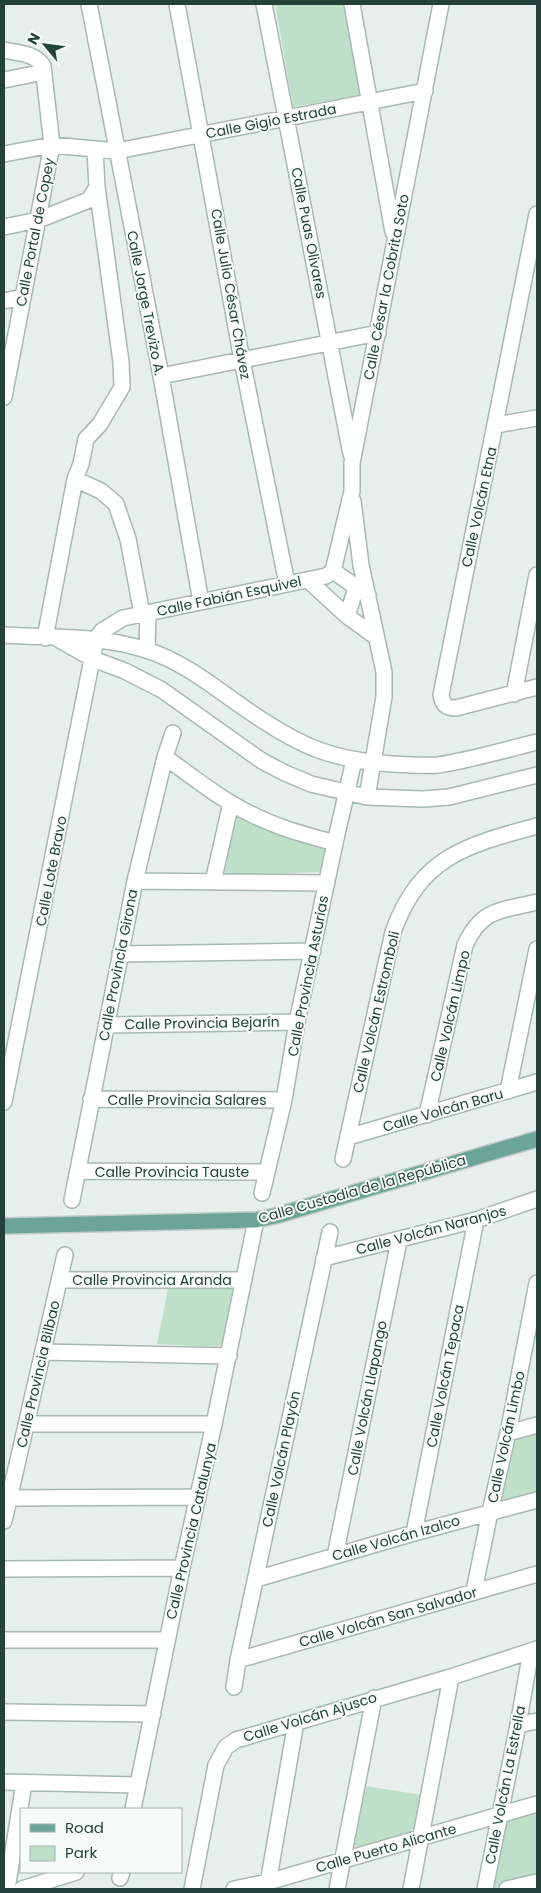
<svg xmlns="http://www.w3.org/2000/svg" width="541" height="1893" font-family="Poppins,sans-serif">
	<style>
		.park { fill: #bfe0c8 }
		.lines { fill: none; stroke-linecap: round; stroke-linejoin: round }
		.minor-casing { stroke: #a8b8b2; stroke-width: 18 }
		.major-casing { stroke: #c2cac8; stroke-width: 18 }
		.minor { stroke: #fff; stroke-width: 15 }
		.major { stroke: #6aa596; stroke-width: 15 }
		.labels { text-anchor: middle; stroke-width: 4; stroke-linejoin: round; paint-order: stroke }
		.street-label { font-size: 14px; fill: #24423a; stroke: #f7fbf9 }
	</style>
	<rect width="100%" height="100%" fill="#e6efeb"/>
	<path class="park" d="M275,4H344L360,95L293,107Z
		M239,816L328,849L322,872L231,875L225,872L223,868L234,818Z
		M228,1287L234,1289L237,1294L223,1344L217,1347L157,1344L168,1289Z
		M537,1431V1492L500,1502L515,1436Z
		M366,1786L422,1795L417,1825L410,1832L358,1848L354,1845Z
		M537,1813V1877L498,1888L492,1887L506,1820Z"/>
	<g class="lines">
		<defs>
			<path id="minor" d="M89,4L161,376L201,602
				M177,4L242,360L287,584
				M264,4L351,454
				M352,4L393,232
				M4,50C18,53 35,53 43,66L52,145L4,397
				M4,80L44,72
				M4,154L52,145L117,151L425,91
				M97,187L121,362L122,387L100,424L86,439L81,464L75,479L101,491L116,504L128,539L142,614
				M537,214L441,695C443,705 446,708 456,708L537,687
				M4,227L38,220L89,200L97,187L95,149
				M4,301L23,297
				M161,376L378,333
				M496,425L537,418
				M353,501L361,565L384,672V697L367,797
				M333,571L352,491V463L441,4
				M333,571L368,595
				M308,580L347,616L376,637
				M347,616L356,588
				M4,635C51,638 101,635 146,650C184,661 220,692 253,714C302,747 332,760 392,764C407,765 423,766 438,765C471,760 504,750 537,742
				M45,638L75,479
				M58,639L93,659L125,671L162,690L262,761L285,773L311,784L367,797L423,799L449,797L537,775
				M147,650L148,613
				M514,694L537,575
				M165,757C193,777 220,799 251,814C278,828 306,835 335,843
				M135,881L327,883
				M213,882L231,803
				M120,954L313,951
				M106,1025L297,1022
				M508,1091L537,949
				M91,1099L284,1100
				M4,1102L96,639L102,631L123,618L326,576L333,571
				M427,1115L465,945C482,908 501,911 537,902
				M348,1137L537,1082
				M343,1159L393,932C420,857 466,845 537,826
				M79,1171L266,1172
				M262,1193L284,1100L297,1022L335,843L354,760
				M72,1200L135,881L165,757L173,733
				M324,1258L476,1220L537,1199
				M59,1280H244
				M43,1352L229,1356
				M26,1424H214
				M508,1433L537,1425
				M9,1498L198,1497
				M4,1521L65,1255
				M414,1533L476,1220
				M335,1556L399,1241
				M4,1569L182,1568
				M256,1579L414,1533L537,1500
				M474,1591L490,1512L508,1433L537,1283
				M4,1640H167
				M238,1660L537,1574
				M234,1687L238,1660L330,1232
				M4,1712L153,1714
				M518,1725L537,1721
				M4,1782L137,1785
				M133,1809L182,1568L214,1424L256,1220
				M120,1878L122,1872
				M7,1889L24,1783
				M22,1889L76,1872
				M192,1889L216,1765L226,1747L236,1740L451,1677L537,1649
				M234,1889L268,1882L537,1804
				M267,1889L296,1722
				M337,1889L374,1698
				M411,1889L451,1677
				M485,1889L518,1725L531,1651
				M507,1889L537,1882"/>
			<path id="major" d="M4,1226L256,1220L275,1216L537,1139"/>
		</defs>
		<use href="#minor" class="minor-casing"/>
		<use href="#major" class="major-casing"/>
		<use href="#minor" class="minor"/>
		<use href="#major" class="major"/>
	</g>
	<g class="labels">
		<g class="street-label">
			<text transform="translate(271 121) rotate(-11)" y="5">Calle Gigio Estrada</text>
			<text transform="translate(35 232) rotate(-79)" y="5">Calle Portal de Copey</text>
			<text transform="translate(309 233) rotate(79)" y="5">Calle Puas Olivares</text>
			<text transform="translate(386 287) rotate(-79)" y="5">Calle César la Cobrita Soto</text>
			<text transform="translate(231 294) rotate(80)" y="5">Calle Julio César Chávez</text>
			<text transform="translate(146 303) rotate(79)" y="5">Calle Jorge Trevizo A.</text>
			<text transform="translate(479 507) rotate(-78)" y="5">Calle Volcán Etna</text>
			<text transform="translate(229 596) rotate(-12)" y="5">Calle Fabián Esquivel</text>
			<text transform="translate(51 871) rotate(-79)" y="5">Calle Lote Bravo</text>
			<text transform="translate(118 965) rotate(-79)" y="5">Calle Provincia Girona</text>
			<text transform="translate(308 976) rotate(-79)" y="5">Calle Provincia Asturias</text>
			<text transform="translate(376 1012) rotate(-77)" y="5">Calle Volcán Estromboli</text>
			<text transform="translate(450 1016) rotate(-77)" y="5">Calle Volcán Limpo</text>
			<text transform="translate(202 1023) rotate(-1)" y="5">Calle Provincia Bejarín</text>
			<text x="187" y="1105">Calle Provincia Salares</text>
			<text transform="translate(443 1110) rotate(-16)" y="5">Calle Volcán Baru</text>
			<text x="172" y="1177">Calle Provincia Tauste</text>
			<text transform="translate(362 1189) rotate(-16)" y="5">Calle Custodia de la República</text>
			<text transform="translate(431 1230) rotate(-15)" y="5">Calle Volcán Naranjos</text>
			<text x="152" y="1285">Calle Provincia Aranda</text>
			<text transform="translate(38 1374) rotate(-77)" y="5">Calle Provincia Bilbao</text>
			<text transform="translate(445 1376) rotate(-79)" y="5">Calle Volcán Tepaca</text>
			<text transform="translate(367 1398) rotate(-79)" y="5">Calle Volcán Llapango</text>
			<text transform="translate(506 1437) rotate(-78)" y="5">Calle Volcán Limbo</text>
			<text transform="translate(281 1459) rotate(-78)" y="5">Calle Volcán Playón</text>
			<text transform="translate(191 1531) rotate(-77)" y="5">Calle Provincia Catalunya</text>
			<text transform="translate(396 1538) rotate(-16)" y="5">Calle Volcán Izalco</text>
			<text transform="translate(388 1617) rotate(-16)" y="5">Calle Volcán San Salvador</text>
			<text transform="translate(310 1717) rotate(-17)" y="5">Calle Volcán Ajusco</text>
			<text transform="translate(505 1785) rotate(-79)" y="5">Calle Volcán La Estrella</text>
			<text transform="translate(386 1848) rotate(-16)" y="5">Calle Puerto Alicante</text>
		</g>
	</g>
	<rect width="541" height="1893" fill="none" stroke="#24423a" stroke-width="10"/>
	<rect x="20" y="1808" width="162" height="65" fill="#f7fbf9" stroke="#a3b1ad"/>
	<rect x="30" y="1824" width="25" height="8" fill="#6aa596" stroke="#a3b1ad"/>
	<text x="65" y="1833" font-size="15" fill="#24423a">Road</text>
	<rect x="30" y="1846" width="25" height="15" fill="#bfe0c8" stroke="#a3b1ad"/>
	<text x="65" y="1858" font-size="15" fill="#24423a">Park</text>
	<g transform="translate(45 45) rotate(299)" stroke="#f7fbf9" stroke-width="4" paint-order="stroke">
	<path d="M0-4L9 19L0 12L-9 19Z" fill="#24423a"/>
	<text y="-8" font-size="14" font-weight="bold" text-anchor="middle" fill="#24423a">N</text>
	</g>
</svg>
